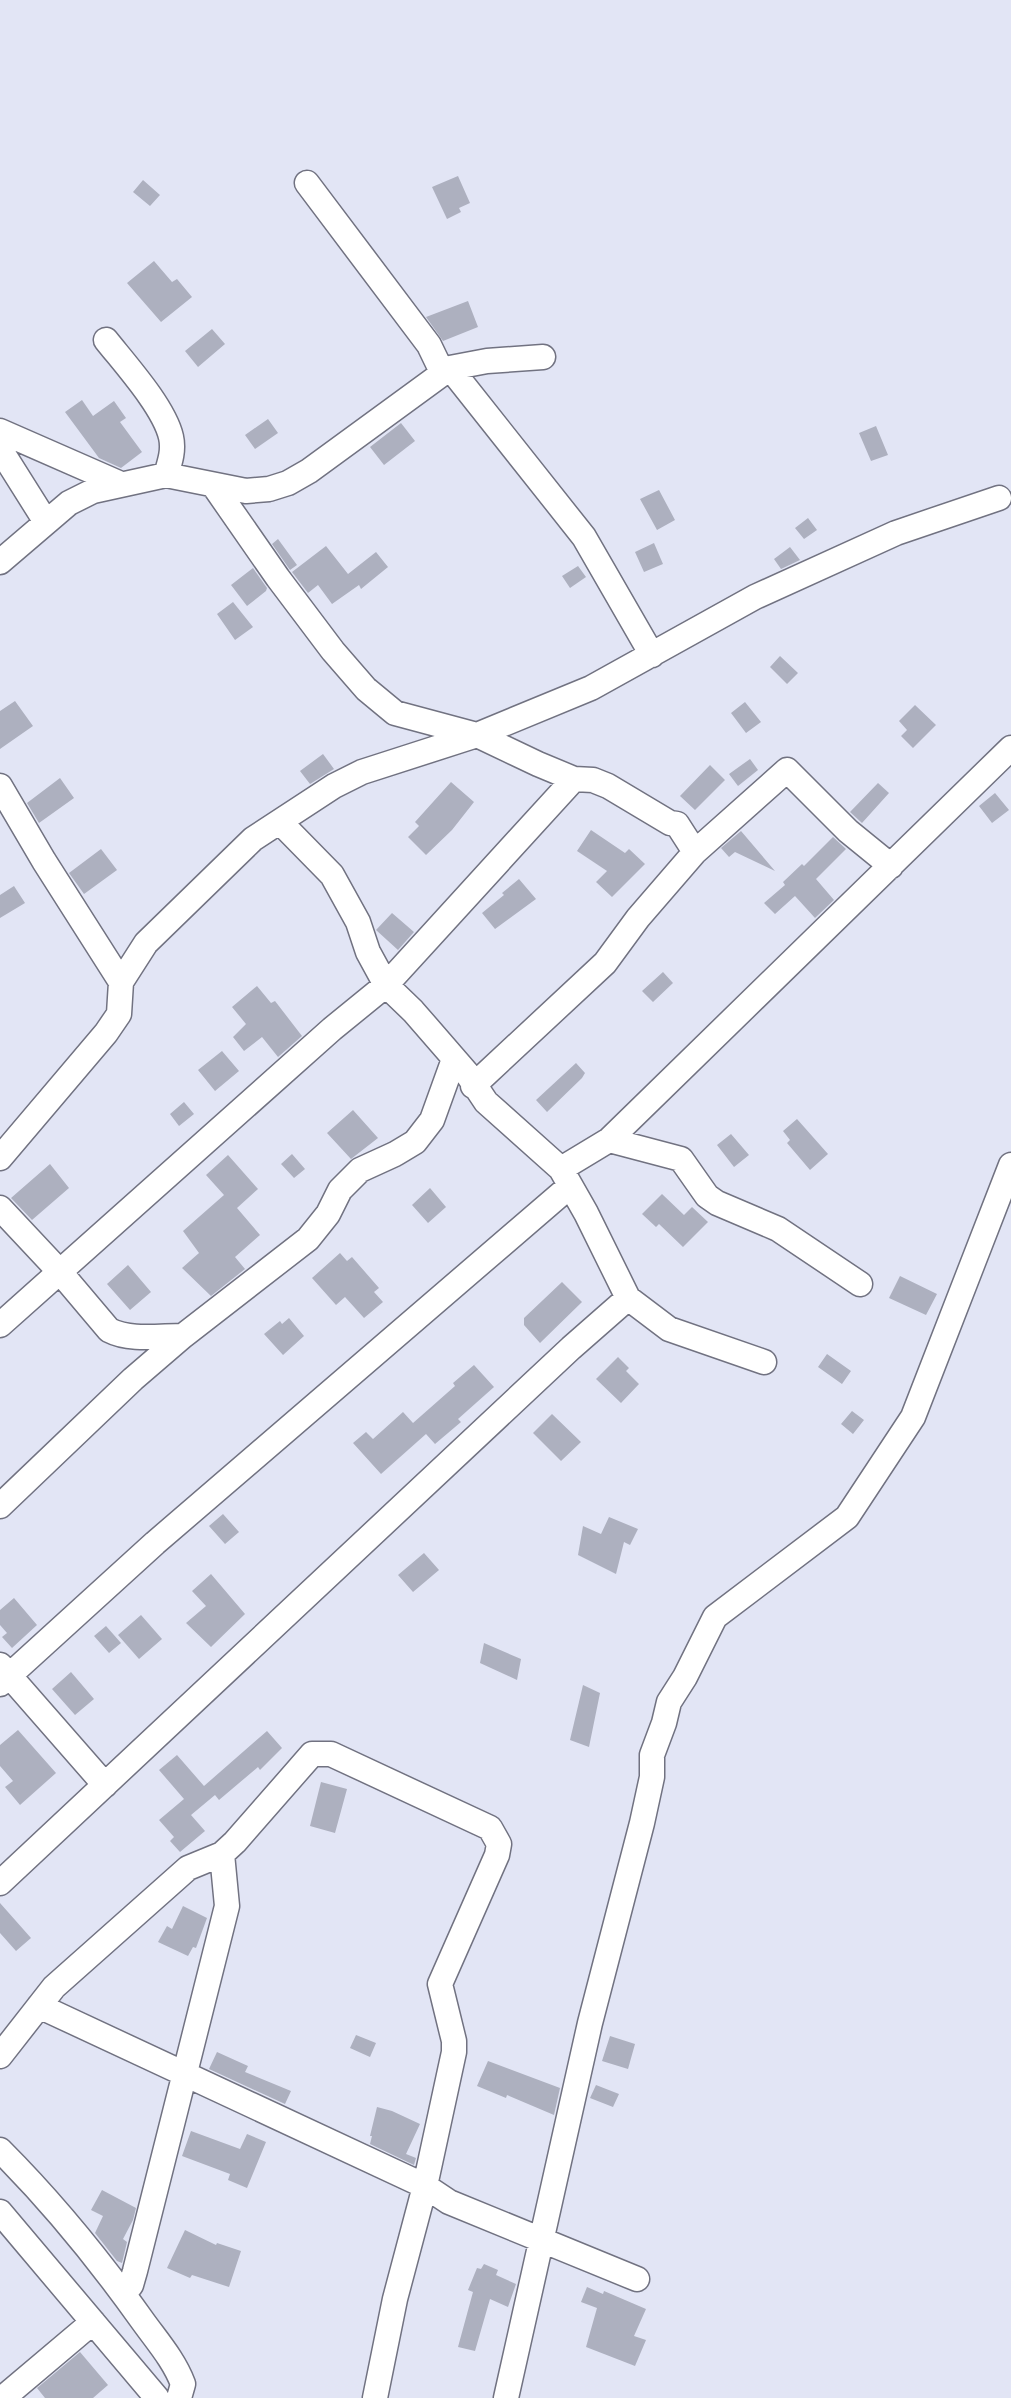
<svg xmlns="http://www.w3.org/2000/svg" width="1011" height="2398" font-family="Quicksand,sans-serif">
	<style>
		.building { fill: #adb0bf }
		.lines { fill: none; stroke-linecap: round; stroke-linejoin: round }
		.minor-casing { stroke: #717281; stroke-width: 27 }
		.minor { stroke: #fff; stroke-width: 24 }
	</style>
	<rect width="100%" height="100%" fill="#e2e5f5"/>
	<path class="building" d="M458,176L470,203L459,208L461,212L447,219L432,187Z
		M143,180L160,195L150,206L133,192Z
		M154,261L172,282L177,279L192,297L161,322L127,283Z
		M468,301L478,327L443,341L426,317Z
		M212,329L225,344L198,367L185,351Z
		M82,400L93,416L114,401L126,418L120,422L142,452L121,468L99,458L65,412Z
		M268,419L278,433L255,449L245,435Z
		M401,423L415,441L384,465L370,447Z
		M876,426L888,455L871,461L859,433Z
		M659,490L675,520L657,530L640,499Z
		M808,518L817,530L804,539L795,528Z
		M278,539L297,565L290,570L272,544Z
		M654,543L663,564L644,572L635,552Z
		M326,546L348,574L376,552L388,567L361,589L359,585L332,604L318,585L308,593L292,572Z
		M790,547L800,560L781,569L774,559Z
		M578,566L586,577L570,588L562,576Z
		M253,568L267,588L266,591L247,606L231,585Z
		M233,602L253,627L235,640L217,614Z
		M780,656L798,673L787,684L770,667Z
		M15,701L33,726L0,749V711Z
		M745,702L761,722L746,733L731,713Z
		M915,705L936,725L913,748L901,736L907,730L899,721Z
		M323,754L334,769L310,784L300,771Z
		M750,759L758,770L738,786L729,774Z
		M710,765L725,780L695,810L680,796Z
		M60,778L74,798L39,823L27,803Z
		M451,782L474,802L452,830L426,855L408,837L419,826L415,822Z
		M878,783L889,793L862,823L850,812Z
		M995,793L1009,810L992,823L979,806Z
		M591,830L625,853L629,849L645,864L612,897L596,882L607,871L577,851Z
		M741,831L775,871L735,852L729,857L721,848Z
		M833,837L846,849L816,879L834,900L815,918L795,896L775,914L764,903L785,885L783,882L802,864L804,866Z
		M101,849L117,870L84,894L69,873Z
		M519,879L536,899L495,929L482,913L504,895L502,893Z
		M14,886L25,903L0,918V895Z
		M392,913L414,932L398,950L376,930Z
		M663,972L673,983L653,1002L642,991Z
		M257,986L271,1003L275,1001L302,1036L278,1057L262,1037L244,1051L233,1037L246,1024L232,1007Z
		M222,1051L239,1071L215,1091L198,1070Z
		M576,1063L585,1073L582,1078L547,1112L536,1100Z
		M184,1102L194,1114L179,1126L170,1114Z
		M353,1110L378,1138L351,1159L327,1133Z
		M797,1119L828,1154L810,1170L787,1143L790,1140L783,1131Z
		M731,1134L749,1155L734,1167L717,1145Z
		M292,1154L305,1169L294,1178L281,1164Z
		M228,1155L258,1189L237,1208L260,1235L235,1257L245,1269L211,1296L182,1268L199,1253L183,1231L224,1195L206,1175Z
		M50,1164L69,1188L32,1220L11,1198Z
		M430,1188L446,1207L428,1223L412,1205Z
		M662,1194L684,1215L692,1207L708,1222L683,1247L659,1224L656,1227L642,1214Z
		M340,1253L347,1261L352,1257L379,1288L374,1292L383,1302L364,1318L345,1297L336,1305L312,1278Z
		M128,1265L151,1292L130,1310L107,1284Z
		M900,1276L937,1294L926,1315L889,1298Z
		M562,1282L582,1302L540,1343L524,1325V1318Z
		M289,1318L304,1336L283,1355L264,1334L280,1321L282,1324Z
		M827,1354L851,1371L842,1384L818,1367Z
		M618,1357L629,1368L626,1371L639,1384L621,1403L596,1379Z
		M474,1365L494,1387L458,1419L461,1422L435,1444L426,1434L381,1474L353,1443L366,1432L373,1439L403,1412L413,1423L455,1386L453,1383Z
		M852,1411L864,1420L853,1434L841,1424Z
		M552,1414L581,1442L561,1461L533,1433Z
		M223,1514L239,1532L225,1544L209,1526Z
		M609,1517L638,1529L630,1545L624,1542L616,1574L578,1555L583,1526L601,1534Z
		M424,1553L439,1570L413,1592L398,1575Z
		M211,1574L245,1614L211,1647L186,1623L206,1606L192,1591Z
		M14,1598L37,1625L12,1648L2,1637L7,1633L0,1625V1610Z
		M141,1615L162,1639L139,1659L118,1635Z
		M106,1626L121,1643L109,1653L94,1636Z
		M484,1643L521,1659L517,1680L480,1663Z
		M71,1672L94,1699L75,1715L52,1689Z
		M583,1685L600,1693L589,1747L570,1740Z
		M18,1730L56,1773L20,1805L5,1787L13,1781L0,1766V1745Z
		M267,1731L282,1748L260,1770L258,1767L219,1800L215,1795L191,1815L205,1831L180,1852L170,1841L174,1837L159,1820L184,1799L159,1770L177,1755L204,1786Z
		M321,1782L347,1789L335,1833L310,1826Z
		M0,1903L31,1938L16,1951L0,1933Z
		M183,1906L207,1918L196,1948L193,1947L188,1956L158,1942L167,1926L172,1929Z
		M356,2035L376,2043L370,2057L350,2048Z
		M610,2036L635,2044L628,2069L602,2061Z
		M217,2052L248,2066L245,2072L291,2091L285,2104L209,2069Z
		M488,2061L560,2088L554,2115L507,2095L506,2098L477,2086Z
		M596,2085L619,2094L613,2107L590,2098Z
		M377,2107L392,2111L420,2124L406,2154L416,2158L414,2165L370,2144L372,2136H370Z
		M191,2131L240,2149L247,2134L266,2142L247,2188L228,2180L230,2174L182,2156Z
		M102,2190L136,2208L133,2220L123,2239L127,2242L122,2263L117,2261L95,2233L103,2216L91,2210Z
		M185,2230L216,2245L217,2243L241,2251L229,2287L192,2275L190,2278L167,2268Z
		M484,2264L498,2270L496,2275L516,2284L508,2307L490,2299L475,2351L458,2347L473,2292L468,2290L477,2268L481,2269Z
		M587,2287L603,2294L604,2291L646,2309L634,2336L646,2340L635,2366L586,2347L597,2308L581,2302Z
		M80,2352L108,2385L93,2398H45L37,2388Z"/>
	<g class="lines">
		<defs>
			<path id="minor" d="M307,183L429,345L442,372
				M106,340C125,364 164,407 171,437C174,450 170,462 166,475
				M450,368L584,537L652,655
				M0,431L121,484
				M0,449L46,522
				M214,486L278,578L333,651L366,689L395,713L477,735L538,764L574,779L593,780L608,786L670,823L677,824L695,852L787,770L848,831L891,866
				M0,562L69,503L93,491L166,475L246,491L269,489L288,483L309,471L450,368L487,361L543,357
				M0,786L44,861L121,982
				M280,822L332,875L358,922L368,952L386,985L413,1011L466,1072L486,1102L561,1169L586,1213L628,1298L669,1329L764,1362
				M473,1086L605,963L638,918L695,852
				M609,1140L1011,748
				M0,1158L106,1033L119,1014L121,982L146,943L253,839L334,786L362,772L477,735L591,688L755,597L896,533L999,498
				M561,1169L609,1140L681,1159L707,1196L717,1203L778,1229L860,1284
				M0,1208L60,1272L109,1330C130,1341 159,1336 183,1336
				M0,1325L332,1029L386,985L574,779
				M0,1506L133,1379L183,1336L308,1239L328,1214L340,1190L360,1170L395,1154L415,1142L432,1120L454,1059
				M0,1665L105,1785
				M0,1684L155,1543L570,1186
				M0,1883L571,1348L628,1298
				M39,2006L425,2186L449,2202L637,2279
				M0,2056L54,1987L188,1868L222,1854L235,1842L312,1754H331L490,1828L499,1844L497,1855L440,1984L454,2041V2052L425,2186L395,2299L375,2398
				M0,2150C52,2202 100,2261 142,2320C157,2341 174,2360 183,2384L179,2398
				M0,2212L157,2398
				M124,2294L131,2285L135,2271L227,1906L222,1854
				M3,2398L93,2322
				M506,2398L590,2023L642,1823L652,1777V1755L664,1723L669,1702L685,1677L715,1617L847,1517L913,1417L1011,1165"/>
		</defs>
		<use href="#minor" class="minor-casing"/>
		<use href="#minor" class="minor"/>
	</g>
</svg>
